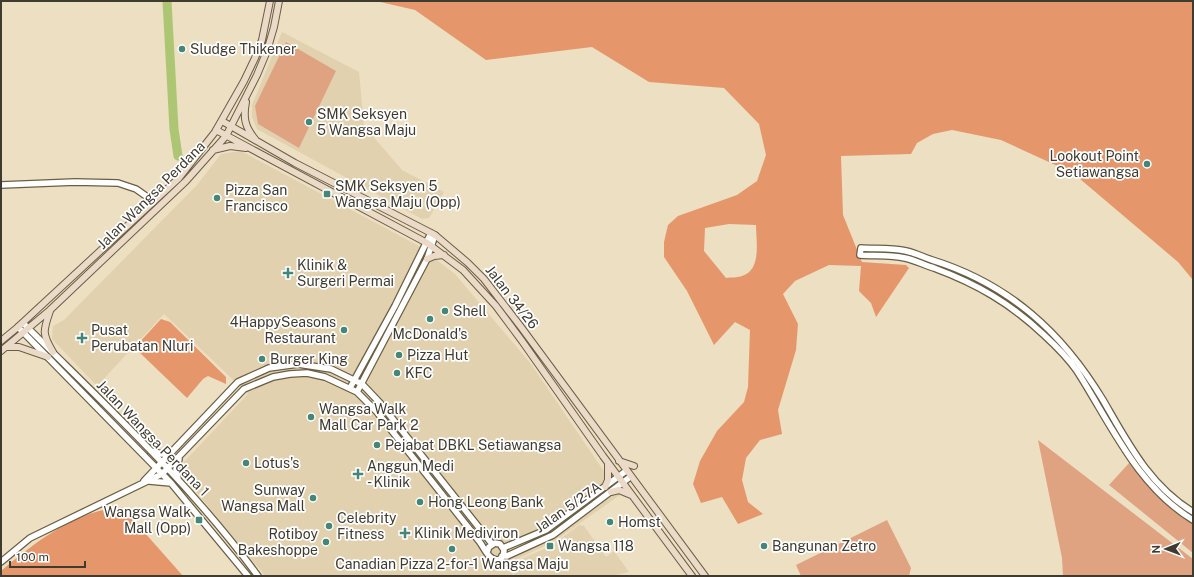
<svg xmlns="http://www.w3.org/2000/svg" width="1194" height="577" font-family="'Public Sans',sans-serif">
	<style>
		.built { fill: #e2d1ae }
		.green { fill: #dfa381 }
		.forest { fill: #e5976b; fill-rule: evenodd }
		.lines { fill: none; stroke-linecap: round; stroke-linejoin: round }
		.river { stroke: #adc674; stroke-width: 9 }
		.tertiary-casing { stroke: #6a5f46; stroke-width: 8 }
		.secondary-casing { stroke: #6a5f46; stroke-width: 8 }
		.tertiary { stroke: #fff; stroke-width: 5.5 }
		.secondary { stroke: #eadac7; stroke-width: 6 }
		.poi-dot { fill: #448778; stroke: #fff; stroke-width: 1.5 }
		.labels { text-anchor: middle; stroke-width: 3.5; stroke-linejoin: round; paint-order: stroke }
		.poi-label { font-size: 14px; fill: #403b30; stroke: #fff; text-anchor: start }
		.street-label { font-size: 14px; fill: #403b30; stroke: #fff }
	</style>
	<rect width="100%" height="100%" fill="#ecdfc2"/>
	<path class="built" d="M282,32L359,72L364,126L402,170L444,192L429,218L422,219L257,129L252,117V105Z
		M241,151L417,245L455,274L531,364L620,495L553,542L509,563L513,576H265L184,477V462L248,394L164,314L97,386L52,339L53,326L64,320L197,185L221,154Z
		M579,525L584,526L606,557L614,551L629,572L611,576H515L513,572L519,560L553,545Z"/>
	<path class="green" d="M286,42L336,71L299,148L258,124L255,106Z
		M1038,440L1193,559V576H1063L1062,558Z
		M1130,462L1153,491L1193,523V553L1109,485Z
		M887,520L911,568L909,576H801L796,565Z"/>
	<path class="forest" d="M376,1H1193V280L1178,262L1073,173L1001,140L952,130L933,134L917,143L911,154L841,156L843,215L862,262L906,265L909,268L876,317L871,303L859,291L861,266L829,265L795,281L783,294L798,324L796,350L778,410L782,434L760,440L746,458L742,480L748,502L763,514L738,524L722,497L701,503L693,484L700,461L717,431L744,402L748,387L750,330L735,322L714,345L687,291L664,257V242L668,225L678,216L737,195L757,181L766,155L759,124L724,88L649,82L592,47L486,60L415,10ZM729,224L756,225C756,241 762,270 742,276C737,278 731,277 726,278L704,251L705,228Z
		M161,319L170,322L226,377V384L208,376L203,379L187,398L138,351V344Z
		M122,507L183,576H1V571C35,542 77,510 122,507Z"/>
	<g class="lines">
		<path class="river" d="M167,1L174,129L178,156"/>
		<defs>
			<path id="tertiary" d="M1,185L75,182L118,183L136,189L153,201
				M23,323C104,404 190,483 258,576
				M18,327L171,483L248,576
				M350,388L395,306L431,233
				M357,392L427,259L435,235
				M151,451L162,454L170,451
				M178,479L176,469L179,459
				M144,481L238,382L269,368L298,364L331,369L362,384L380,403L492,544
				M149,481L171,483
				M1193,512C1149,485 1128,443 1103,400C1062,332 1009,284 932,260C923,257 915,253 906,251C892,248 876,249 861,248L860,255C874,256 891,255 905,258C915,260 924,265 934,268C977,284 1010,303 1044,335C1056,346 1068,358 1077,371C1111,424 1137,486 1193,520
				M503,548L546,530L626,471
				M502,556H507L553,535L630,477
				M1,562L30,538L162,474L244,389L273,377L290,374L307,373L325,377L357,392L377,412L479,541C484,547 490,564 500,559C503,557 504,554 504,550L500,544L495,543L489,547L487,552"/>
			<path id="secondary" d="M246,102C243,118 245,127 255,139
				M222,121L295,163L435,235L468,263L484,279L521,327L705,576
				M216,130L427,243L463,270L496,306L522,341L603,456L692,576
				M213,150L230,146L246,148
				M427,259L434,256L444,255
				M50,311C43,331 42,334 53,352
				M1,341L18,327L179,178L215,132L244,81L255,58L262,40L270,1
				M6,347H19L48,357
				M1,351L50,310L186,181L226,136L257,75L267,51L274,27L279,1
				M619,461L634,466
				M605,487L608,480V464
				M611,492L619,490L631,495"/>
		</defs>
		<use href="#tertiary" class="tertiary-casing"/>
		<use href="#secondary" class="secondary-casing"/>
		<use href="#tertiary" class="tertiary"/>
		<use href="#secondary" class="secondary"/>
	</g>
	<g class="poi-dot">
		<circle cx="182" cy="49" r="4"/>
		<circle cx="309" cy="122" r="4"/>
		<circle cx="1147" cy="164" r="4"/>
		<rect x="323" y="190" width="8" height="8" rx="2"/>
		<circle cx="217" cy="198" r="4"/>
		<path d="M286 267h4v4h4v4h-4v4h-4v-4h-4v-4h4z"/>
		<circle cx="445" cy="311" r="4"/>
		<circle cx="430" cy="319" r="4"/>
		<circle cx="344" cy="330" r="4"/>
		<path d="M80 332h4v4h4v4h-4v4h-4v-4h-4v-4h4z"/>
		<circle cx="399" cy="355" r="4"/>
		<circle cx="262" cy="359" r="4"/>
		<circle cx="397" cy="373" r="4"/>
		<circle cx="311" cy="417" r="4"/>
		<circle cx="377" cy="445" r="4"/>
		<circle cx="246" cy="463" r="4"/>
		<path d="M356 468h4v4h4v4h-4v4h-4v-4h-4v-4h4z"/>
		<circle cx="313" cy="498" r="4"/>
		<circle cx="420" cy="502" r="4"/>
		<rect x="195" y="516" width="8" height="8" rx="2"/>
		<circle cx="610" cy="522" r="4"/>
		<circle cx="329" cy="526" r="4"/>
		<path d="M403 527h4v4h4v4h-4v4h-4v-4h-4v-4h4z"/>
		<circle cx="326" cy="542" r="4"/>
		<rect x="546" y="542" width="8" height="8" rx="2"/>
		<circle cx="764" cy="546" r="4"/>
		<circle cx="452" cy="549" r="4"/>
	</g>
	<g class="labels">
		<g class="poi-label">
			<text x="190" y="54">Sludge Thikener</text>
			<text x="317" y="119">SMK Seksyen<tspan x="317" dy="16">5 Wangsa Maju</tspan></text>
			<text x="1139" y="161" text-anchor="end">Lookout Point<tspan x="1139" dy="16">Setiawangsa</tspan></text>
			<text x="335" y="191">SMK Seksyen 5<tspan x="335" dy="16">Wangsa Maju (Opp)</tspan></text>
			<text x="225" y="195">Pizza San<tspan x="225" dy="16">Francisco</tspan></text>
			<text x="297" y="270">Klinik &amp;<tspan x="297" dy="16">Surgeri Permai</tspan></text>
			<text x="453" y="316">Shell</text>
			<text x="336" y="327" text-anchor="end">4HappySeasons<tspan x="336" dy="16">Restaurant</tspan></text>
			<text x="91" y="335">Pusat<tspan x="91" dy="16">Perubatan Nluri</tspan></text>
			<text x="430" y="339" text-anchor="middle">McDonald's</text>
			<text x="407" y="360">Pizza Hut</text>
			<text x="270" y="364">Burger King</text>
			<text x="405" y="378">KFC</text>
			<text x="319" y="414">Wangsa Walk<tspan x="319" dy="16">Mall Car Park 2</tspan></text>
			<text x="385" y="450">Pejabat DBKL Setiawangsa</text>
			<text x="254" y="468">Lotus's</text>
			<text x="367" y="471">Anggun Medi<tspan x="367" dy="16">- Klinik</tspan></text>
			<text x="305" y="495" text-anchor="end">Sunway<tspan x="305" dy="16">Wangsa Mall</tspan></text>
			<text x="428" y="507">Hong Leong Bank</text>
			<text x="191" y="517" text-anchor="end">Wangsa Walk<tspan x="191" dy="16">Mall (Opp)</tspan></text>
			<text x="337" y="523">Celebrity<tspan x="337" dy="16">Fitness</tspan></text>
			<text x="618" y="527">Homst</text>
			<text x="414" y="538">Klinik Mediviron</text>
			<text x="318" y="539" text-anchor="end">Rotiboy<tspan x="318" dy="16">Bakeshoppe</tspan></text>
			<text x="558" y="551">Wangsa 118</text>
			<text x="772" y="551">Bangunan Zetro</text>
			<text x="452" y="569" text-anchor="middle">Canadian Pizza 2-for-1 Wangsa Maju</text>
		</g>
		<g class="street-label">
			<text transform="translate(151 195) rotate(-45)" y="5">Jalan Wangsa Perdana</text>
			<text transform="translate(512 297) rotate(52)" y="5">Jalan 34/26</text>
			<text transform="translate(153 438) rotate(46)" y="5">Jalan Wangsa Perdana 1</text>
			<text transform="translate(568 507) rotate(-35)" y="5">Jalan 5/27A</text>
		</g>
	</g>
	<rect width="1194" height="577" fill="none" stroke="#403b30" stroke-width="4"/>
	<g transform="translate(1166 549) rotate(269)" stroke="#ffffff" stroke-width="3" paint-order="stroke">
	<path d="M0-3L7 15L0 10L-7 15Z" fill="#403b30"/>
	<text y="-6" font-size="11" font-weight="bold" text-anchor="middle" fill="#403b30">N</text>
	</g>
	<path d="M10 561v6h75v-6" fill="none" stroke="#403b30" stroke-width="2"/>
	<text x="16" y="561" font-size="12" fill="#403b30" stroke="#ffffff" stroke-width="3" paint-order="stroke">100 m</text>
</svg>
